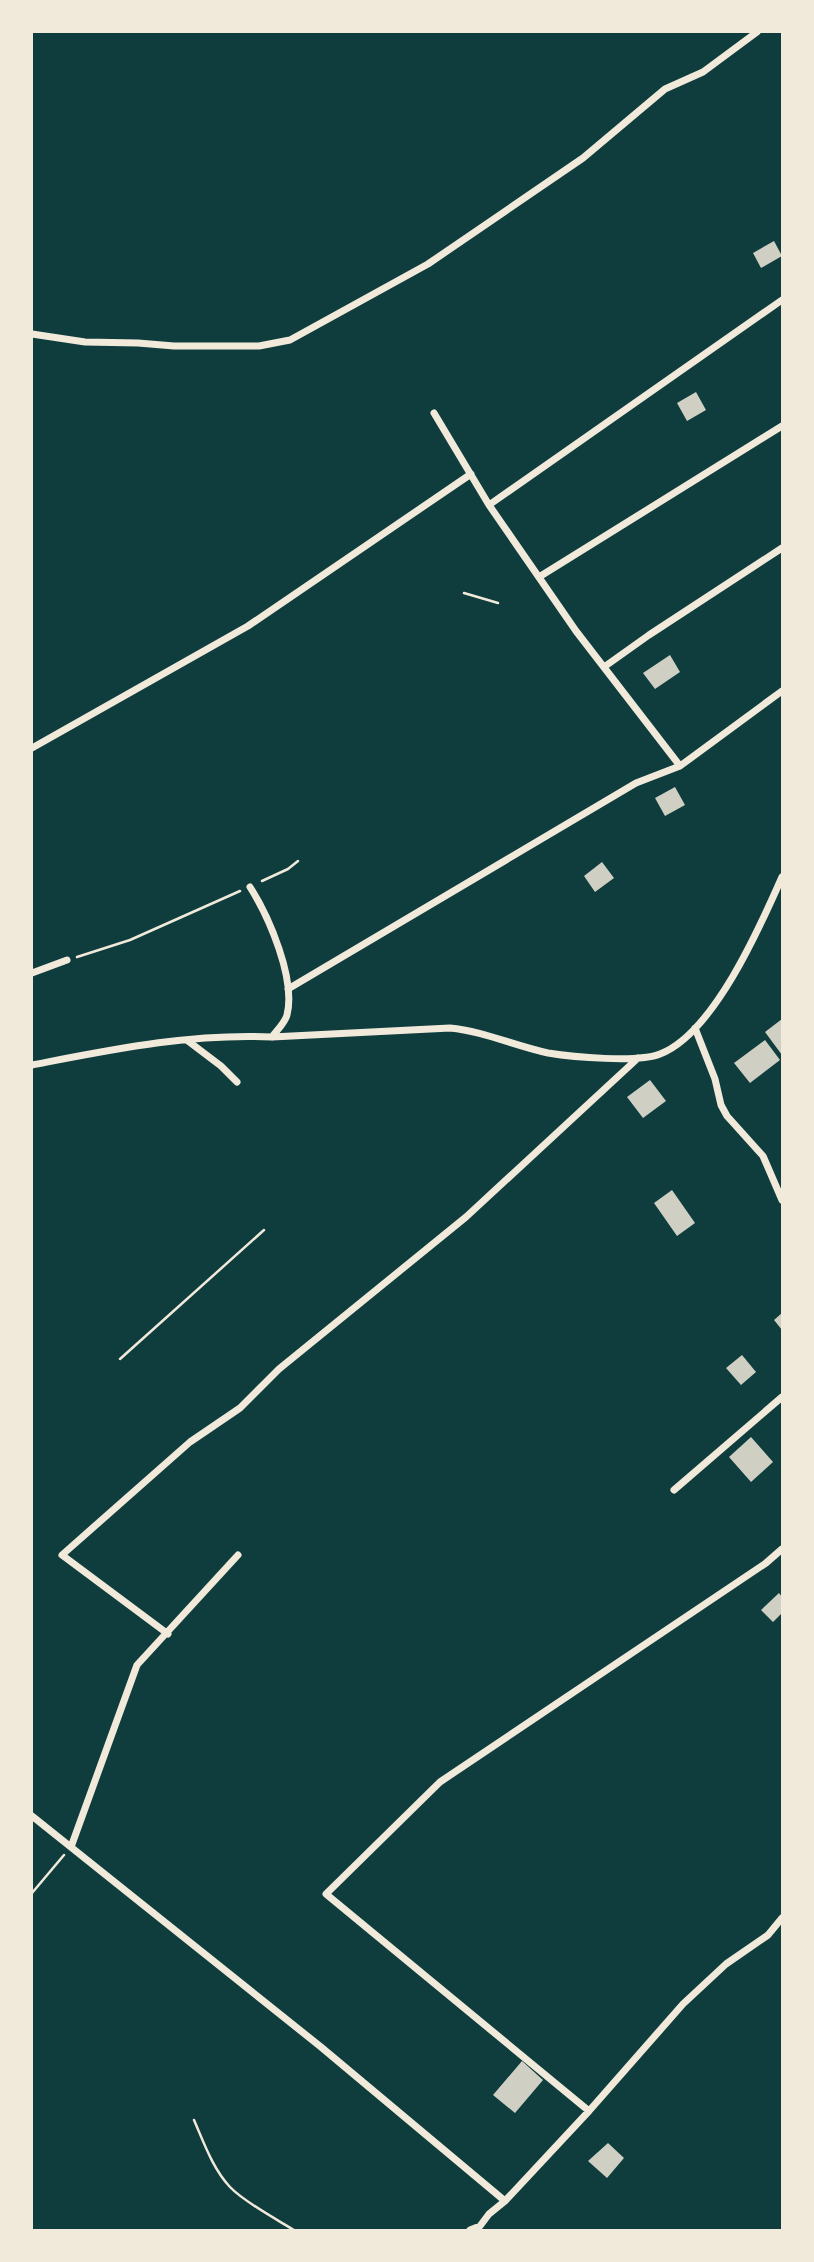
<svg xmlns="http://www.w3.org/2000/svg" width="814" height="2262" font-family="'Crimson Pro',serif">
	<style>
		.building { fill: #cfcfc3 }
		.lines { fill: none; stroke-linecap: round; stroke-linejoin: round }
		.path { stroke: #f1e9da; stroke-width: 2.5 }
		.minor { stroke: #f1e9da; stroke-width: 7 }
	</style>
	<rect width="100%" height="100%" fill="#0f3d3e"/>
	<path class="building" d="M774,241L782,256L761,268L753,253Z
		M696,392L706,410L687,421L677,403Z
		M670,655L680,672L655,689L643,673Z
		M675,787L685,805L665,816L655,798Z
		M602,862L614,878L595,892L584,876Z
		M782,1019V1055L765,1032Z
		M765,1040L780,1060L750,1083L734,1063Z
		M650,1080L666,1101L643,1118L627,1097Z
		M672,1190L695,1223L677,1236L654,1203Z
		M782,1313V1330L774,1320Z
		M742,1355L756,1372L741,1385L726,1368Z
		M751,1437L773,1462L751,1482L729,1457Z
		M779,1593L782,1597V1613L773,1622L761,1610Z
		M522,2061L543,2080L515,2113L493,2095Z
		M608,2143L624,2158L607,2178L588,2161Z"/>
	<g class="lines">
		<path class="path" d="M464,593L498,603
			M262,881L288,869L298,861
			M77,957L130,940L240,891
			M120,1359L264,1230
			M32,1893L64,1855
			M194,2120C204,2143 213,2169 230,2187C244,2202 276,2219 294,2230"/>
		<path class="minor" d="M32,334L85,342L138,343L174,346H259L290,340L428,264L583,158L665,89L703,72L757,32
			M434,413L489,505L576,631L680,766
			M489,505L782,300
			M539,577L782,426
			M604,667L649,635L782,548
			M32,748L248,626L471,474
			M250,887C269,917 296,979 287,1015C285,1023 277,1030 272,1037
			M32,973L67,960
			M288,989L636,783L680,766L782,691
			M695,1028L715,1079L721,1105L727,1116L763,1156L782,1200
			M188,1041L221,1066L237,1082
			M32,1065C110,1050 191,1033 272,1037L450,1028C483,1031 515,1046 548,1053C572,1057 638,1063 660,1054C713,1034 760,927 782,877
			M674,1490L782,1397
			M168,1634L62,1555L190,1442L240,1408L279,1369L466,1217L638,1058
			M32,1816L321,2047L505,2201
			M71,1847L137,1665L238,1555
			M589,2111L326,1894L440,1782L766,1563L782,1549
			M470,2230L480,2226L489,2214L505,2201L589,2111L683,2004L726,1964L768,1935L782,1918"/>
	</g>
	<rect width="814" height="2262" fill="none" stroke="#f1e9da" stroke-width="66"/>
</svg>
